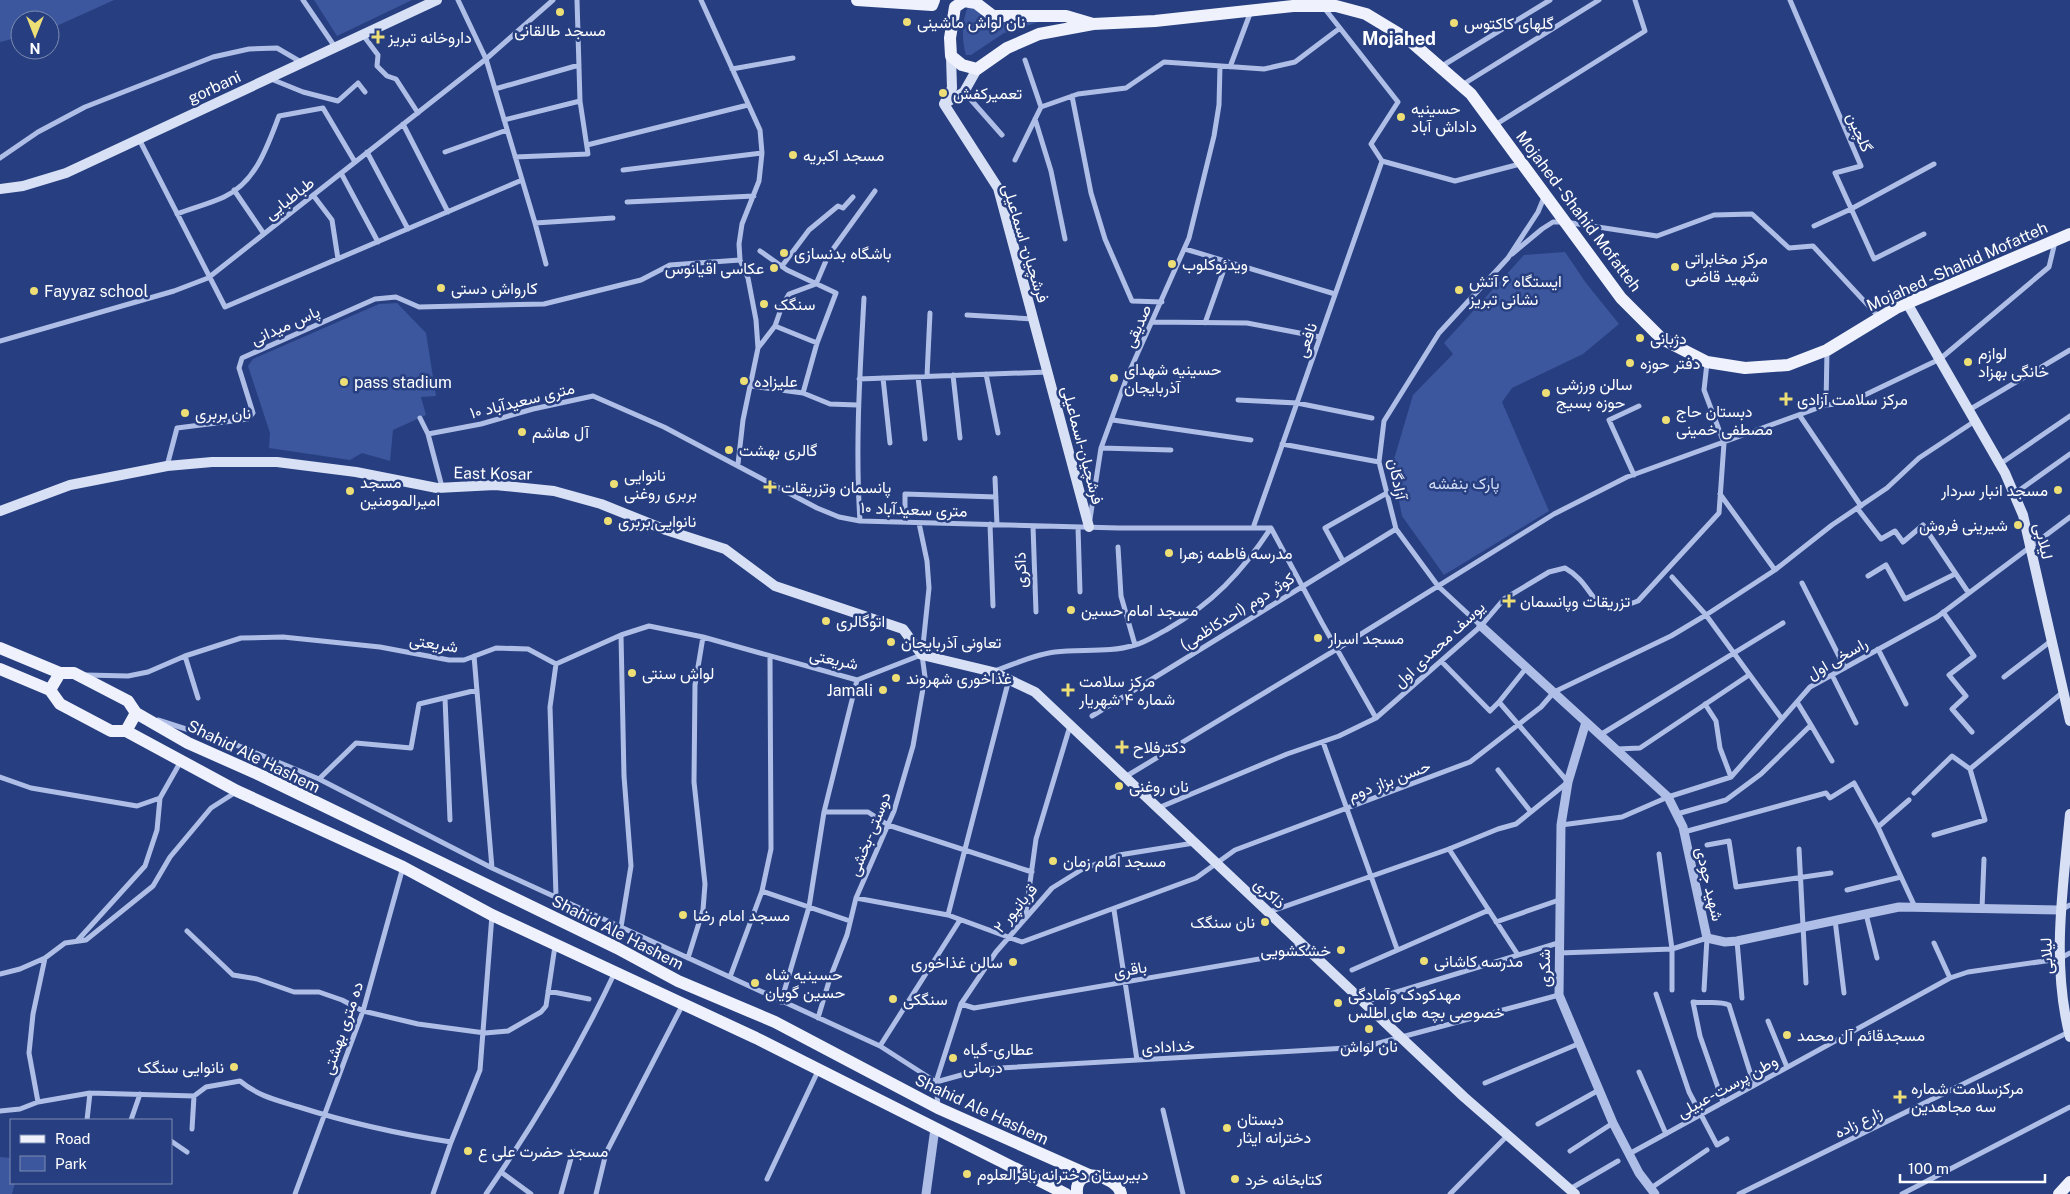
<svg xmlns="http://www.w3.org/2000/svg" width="2070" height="1194" font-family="'Public Sans',Vazirmatn,sans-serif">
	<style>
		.green { fill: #3c579d }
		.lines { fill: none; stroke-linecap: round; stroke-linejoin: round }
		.minor { stroke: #afbee6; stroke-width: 5 }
		.tertiary { stroke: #afbee6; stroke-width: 9 }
		.secondary { stroke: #d8e0f5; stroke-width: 10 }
		.primary { stroke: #eff2fd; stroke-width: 12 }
		.poi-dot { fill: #eddf75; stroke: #273f80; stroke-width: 2 }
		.labels { text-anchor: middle; stroke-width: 5; stroke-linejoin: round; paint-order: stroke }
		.poi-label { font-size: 16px; fill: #fff; stroke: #273f80; text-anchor: start }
		.street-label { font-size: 16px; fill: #fff; stroke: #273f80 }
		.park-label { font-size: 16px; fill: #d1dcf5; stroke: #273f80 }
		.neighbourhood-label { font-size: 18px; font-weight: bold; fill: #fff; stroke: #273f80 }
	</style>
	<rect width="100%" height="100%" fill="#273f80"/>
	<path class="green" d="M0,0H114L50,29V20H20V37L0,42Z
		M314,0H412L337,36Z
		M969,4L988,11L1048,19L1004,33L971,55H966C961,37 962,20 969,4Z
		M1565,252L1586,283L1619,324L1583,354L1512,388L1502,402L1549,511L1444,575L1402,516L1392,466L1413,395L1453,354L1444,343L1524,255Z
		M397,303L426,333L436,396L421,397L426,415L393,430L390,461L362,453L350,460L269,448L270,433L248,366L253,359L379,304Z
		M0,1157L11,1158V1183H15L12,1194H0Z"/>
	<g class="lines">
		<path class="minor" d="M303,0L335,47
			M458,0L486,59L535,223L546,264
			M701,0L760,130L762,153L759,181L742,224L739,244L740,260L748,278L756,320L758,348L743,420L738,464
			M1790,0L1861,166L1835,173L1874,259L1924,234
			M1325,9L1398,102L1371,144L1382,161L1455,181L1520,164
			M363,35L378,55L377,66L387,76L396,79L418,113
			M1025,60L1041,107
			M1442,66L1550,0
			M1230,67L1251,11
			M732,69L793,58
			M271,79L303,92L338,101L358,83L365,92
			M1462,85L1599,0
			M495,89L579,65
			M964,92L1002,135
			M1072,96L1091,193L1105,239L1132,301L1162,302
			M1035,119L1051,171L1065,239
			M504,120L580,101
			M403,124L448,212
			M1495,125L1645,31L1635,0
			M139,139L225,307L522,180
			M587,145L748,105
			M367,152L408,229
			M445,152L507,130
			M515,157L588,154L580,101L577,0
			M0,158L38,132L85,107L213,57L249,49L277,48L301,62
			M1015,160L1041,107L1078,94L1126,88L1164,62L1264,69L1295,62L1340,28
			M623,170L762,153
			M341,173L378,242
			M234,190L264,234
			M313,195L332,220L338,259
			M627,202L754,196
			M177,214C192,208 209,204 224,197C256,182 267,147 279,116L323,108L355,162
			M535,223L613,218
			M1814,226L1851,209L1934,164
			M1185,249L1335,294
			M760,251L787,270L836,293L817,343L803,393
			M1512,254L1542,229L1553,222H1565L1657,236L1714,215L1752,214L1789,248L1813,246L1879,317
			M782,266L809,230L838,206L843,208L853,197
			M967,315L1033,319
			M1153,322L1247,323L1320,337
			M1205,323L1227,261
			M775,326L817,343
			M0,341L174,291L208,278L486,59L553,0
			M758,348L775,326L782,306L789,294L816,284L828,256L875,191
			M986,374L998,433
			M953,375L960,438
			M927,376L930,313
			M918,377L925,439
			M883,378L890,443
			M859,379L1048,372
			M751,386L803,393L830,404L857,405
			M1238,400L1297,403L1372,418
			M1826,405L1848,403L1940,359L2049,267L2055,242
			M1969,410L2070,350
			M1800,416L1861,506
			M420,418L428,434
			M1113,420L1251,440
			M1282,444L1379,462
			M1101,448L1171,450
			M2000,464L2070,416
			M167,466L177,428L248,419L253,413L239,368L242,358L375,299L396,297L419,307L544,304L641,280L670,265L740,260
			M1634,475L1609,420L1639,406
			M995,478L997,525
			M442,487L428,434L481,424L533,409L593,396L664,427L817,508L839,517L860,521L1119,528H1271L1322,623L1376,718
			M1720,494L1775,570
			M2014,494L2070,454
			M1857,508L1881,539L1895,531L1903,542L1923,525L1968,592
			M1090,519L1101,448L1127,377L1189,238L1214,136L1219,105L1220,66
			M860,521C855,446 860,372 864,298
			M905,522V494L996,497
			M990,524L993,606
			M1033,526L1036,612
			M1078,527L1080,592
			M1253,528L1382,161
			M1118,547L1121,596L1135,645
			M1343,561L1325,528L1387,493
			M1868,576L1886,565L1905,599L1955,574
			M1672,577L1706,615L1782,719
			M1802,583L1845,668
			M1943,612L1974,656L1949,675L1966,696L1952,709L1972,732
			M1481,626L1438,586L1396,529L1379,462L1384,421L1439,333L1508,258L1538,212L1545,195
			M1878,649L1906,704
			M185,656L198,698
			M474,656L492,868
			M994,671C1013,665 1035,654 1055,652C1082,649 1109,653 1135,645C1146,642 1156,635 1166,630C1212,604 1242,572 1271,528
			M86,675L128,676L148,672L185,656L241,638L283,637L380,647L449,660H464L496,648L528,649L556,664L621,635L649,626L703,637L857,680L921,655
			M1832,675L1856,723
			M2004,677L2051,641
			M445,698L450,820
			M1499,702L1527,667
			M1705,704L1716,721L1720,748L1731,777
			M1092,716L1396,529
			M158,720L239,746L319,779L492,868L880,1046L936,1082
			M1811,725L1832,761
			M1600,735L1783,623
			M1323,742L1397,949
			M1617,749L1640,748L1749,675
			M1498,770L1531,812
			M0,777L31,788L137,806L160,798
			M1125,777L1337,649L1554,514L1627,477L1826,405L1827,350
			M319,779L356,743L411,748L419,704L477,690
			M1914,793L1952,756L1970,769L2063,692
			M1909,800L1878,827L1915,907
			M1158,808L1287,754L1339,736L1376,718L1481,626L1504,599L1549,572L1565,568C1599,587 1587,621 1638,601L1719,513L1724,443L1704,390L1707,363
			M824,812H868L888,825L1032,872
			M1677,814L1726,800L1761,774L1811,725L1797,702
			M1561,825L1622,817L1668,797L1731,777L1810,687L1937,617L2070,517
			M1684,832L1826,793L1830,798L1854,783L1878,827
			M1934,835L1985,820L1970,769
			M1707,845L1729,841L1736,887L1831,873
			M1449,849L1518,955
			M1799,849L1806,983
			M1659,854L1672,949V990
			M1847,890L1901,877
			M762,891L850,921
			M556,896L550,707L556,664
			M856,898L948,915L1022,942L1196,878L1235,850L1470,762L1541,707L1554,692L1671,636L1706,615L1775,570L1832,525L1887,488L1919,458L1975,421
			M1982,909L1984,859
			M1114,910L1137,1060
			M2061,910L2070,905
			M1269,912L1449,849L1498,829L1516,824L1568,782L1499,702L1490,711L1441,661
			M1866,914L1877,958
			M948,915L1009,679
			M1025,919L1036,839L1070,726
			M1835,920L1844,993
			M1496,922L1559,900
			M621,927L631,866L624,776L621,635
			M187,931L233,975L257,979L294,992H319L342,1000L363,1011L418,1024L485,1033L508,1031L541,1012L546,1006L555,946
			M77,941L145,866L157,830L160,798L181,761
			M1737,941L1742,998
			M1934,943L1950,978
			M1559,953L1672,949L1707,938L1704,990
			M688,958L703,910L705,884L694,782L695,685L703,637
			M1352,970L1489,910
			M0,974L20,969L45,958L65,943L86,940L153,886L170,857L211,808L236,792
			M730,977L762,891L771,849L770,657
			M548,991L589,999
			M1656,994L1689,1092L1717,1145L1727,1139
			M781,1002L809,907L824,812L857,680
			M1364,1002L1558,943
			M961,1004L974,1008L1282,955L1301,943
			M818,1018L830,978L847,935L856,898L894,811L913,746L925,677L922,655L929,588L927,561L919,523
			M1768,1021L1787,1067
			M880,1046L960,920
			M1639,1072L1666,1134
			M936,1082L983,1069L1364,1047L1559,995
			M1485,1083L1578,1044
			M38,1102L29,1053L33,1014L45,958
			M1723,1102L1700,1036L1693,1002C1706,1004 1718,1000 1729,1005L1754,1085
			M938,1107L936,1082L961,1004L996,952L1052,888L1081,870L1119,855L1194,843
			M1163,1110L1183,1194
			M0,1111L20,1109L38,1102L90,1093L194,1096L206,1087L240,1081C258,1096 276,1100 299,1107C349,1123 399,1134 451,1142L433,1194
			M87,1120L90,1093
			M131,1120L140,1094
			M1538,1124L1599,1090
			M192,1129L194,1096
			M171,1141L187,1152
			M451,1142L480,1070L492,915
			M1570,1151L1613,1123
			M1629,1154L1950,978L1968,972L2059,959L2070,953
			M501,1172L531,1194
			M767,1179L818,1071
			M1651,1188L1707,1150
			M1570,1189L1618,1161
			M295,1194L363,1011L403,867
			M486,1194C534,1124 579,1049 615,972
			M561,1194L573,1151
			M596,1194L606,1153L683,1004
			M1450,1194L1508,1135
			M1739,1194L2069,1032
			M1902,1194L2070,1107"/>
		<path class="tertiary" d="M1481,626L1668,797L1683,827L1707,938L1725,942L1737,941L1899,907L2060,910
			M1586,722L1568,782L1561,825L1559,995L1613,1123L1639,1173L1655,1194
			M926,1194L935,1128"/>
		<path class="secondary" d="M951,56L952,88L944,104L964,92L977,69
			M944,104L998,188L1089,527
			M0,189L23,186L66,173L437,0
			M1907,303L2005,473L2023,515L2070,721
			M0,511L70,485L167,466L212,462H277L356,472L437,488L495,485L554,491L601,504L666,530L725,549L775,586L903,629L922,655L993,672L1035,692L1464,1097L1575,1194
			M2070,814C2063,888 2051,963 2070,1037"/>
		<path class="primary" d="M857,0L932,5L934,0
			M1093,24L1066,16H993L976,3L964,1L955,7L950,38L951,56L962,65L977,69L1007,48L1039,34L1093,24L1155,21L1293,6H1336L1366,14L1409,40L1471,94L1621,298L1662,339L1707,362L1745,368L1788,365L1827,350L1896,308L2070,234
			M0,648L60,673
			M0,669L50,690
			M136,713L126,731H111L60,704L50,690L60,673H74L128,701L136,713L188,743L260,775L617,948L678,981L775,1022L938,1108L1089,1175
			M126,731L237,791L403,867L492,915L756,1038L1066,1194
			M1077,1194C1074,1163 1118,1177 1121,1194
			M2059,1194L2070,1182"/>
	</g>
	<g class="poi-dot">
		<circle cx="560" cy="12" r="5"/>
		<circle cx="907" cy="22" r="5"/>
		<circle cx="1454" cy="23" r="5"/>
		<path d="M375.5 29.5h5v5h5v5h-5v5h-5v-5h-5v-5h5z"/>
		<circle cx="943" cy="93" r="5"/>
		<circle cx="1401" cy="117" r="5"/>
		<circle cx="793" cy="155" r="5"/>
		<circle cx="784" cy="253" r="5"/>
		<circle cx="1172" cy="264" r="5"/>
		<circle cx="1675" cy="267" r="5"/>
		<circle cx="774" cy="268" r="5"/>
		<circle cx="441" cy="288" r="5"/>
		<circle cx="1459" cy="290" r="5"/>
		<circle cx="34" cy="291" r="5"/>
		<circle cx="764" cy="304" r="5"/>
		<circle cx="1640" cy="338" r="5"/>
		<circle cx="1968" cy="362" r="5"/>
		<circle cx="1630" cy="363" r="5"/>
		<circle cx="1114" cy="378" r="5"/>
		<circle cx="744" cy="381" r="5"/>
		<circle cx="344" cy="382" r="5"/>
		<circle cx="1546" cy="393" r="5"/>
		<path d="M1783.5 391.5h5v5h5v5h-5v5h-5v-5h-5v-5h5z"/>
		<circle cx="185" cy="413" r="5"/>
		<circle cx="1666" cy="420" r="5"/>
		<circle cx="522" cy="432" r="5"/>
		<circle cx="729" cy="450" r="5"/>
		<circle cx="614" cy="484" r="5"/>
		<path d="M767.5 479.5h5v5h5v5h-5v5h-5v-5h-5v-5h5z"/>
		<circle cx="2058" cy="490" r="5"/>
		<circle cx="350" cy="491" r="5"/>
		<circle cx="608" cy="521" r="5"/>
		<circle cx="2018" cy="525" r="5"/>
		<circle cx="1169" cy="553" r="5"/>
		<path d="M1506.5 593.5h5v5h5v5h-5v5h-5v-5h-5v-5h5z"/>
		<circle cx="1071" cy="610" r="5"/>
		<circle cx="826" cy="621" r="5"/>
		<circle cx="1318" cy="638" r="5"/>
		<circle cx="891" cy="642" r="5"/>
		<circle cx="632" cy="673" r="5"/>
		<circle cx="896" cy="678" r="5"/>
		<circle cx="883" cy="690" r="5"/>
		<path d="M1065.5 682.5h5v5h5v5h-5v5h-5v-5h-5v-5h5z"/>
		<path d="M1119.5 739.5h5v5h5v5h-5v5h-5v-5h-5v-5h5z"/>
		<circle cx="1119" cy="786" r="5"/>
		<circle cx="1053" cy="861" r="5"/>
		<circle cx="683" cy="915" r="5"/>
		<circle cx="1265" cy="922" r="5"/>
		<circle cx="1341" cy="950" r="5"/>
		<circle cx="1424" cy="961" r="5"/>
		<circle cx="1013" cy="962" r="5"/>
		<circle cx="755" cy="983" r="5"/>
		<circle cx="893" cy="999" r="5"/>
		<circle cx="1338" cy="1003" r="5"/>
		<circle cx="1369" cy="1029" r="5"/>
		<circle cx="1787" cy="1035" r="5"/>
		<circle cx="953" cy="1058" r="5"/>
		<circle cx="234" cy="1067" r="5"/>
		<path d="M1897.5 1089.5h5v5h5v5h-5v5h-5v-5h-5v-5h5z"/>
		<circle cx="1227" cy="1128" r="5"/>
		<circle cx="468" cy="1151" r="5"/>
		<circle cx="967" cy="1174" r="5"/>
		<circle cx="1235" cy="1179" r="5"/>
	</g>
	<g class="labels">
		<g class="poi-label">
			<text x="917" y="28">نان لواش ماشینی</text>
			<text x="1464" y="29">گلهای کاکتوس</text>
			<text x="560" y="36" text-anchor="middle">مسجد طالقانی</text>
			<text x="388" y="43">داروخانه تبریز</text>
			<text x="953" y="99">تعمیرکفش</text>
			<text x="1411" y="114">حسینیه<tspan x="1411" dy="18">داداش آباد</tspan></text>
			<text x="803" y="161">مسجد اکبریه</text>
			<text x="794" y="259">باشگاه بدنسازی</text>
			<text x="1685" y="264">مرکز مخابراتی<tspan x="1685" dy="18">شهید قاضی</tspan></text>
			<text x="1182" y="270">ویدئوکلوب</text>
			<text x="764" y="274" text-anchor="end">عکاسی اقیانوس</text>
			<text x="1469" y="287">ایستگاه ۶ آتش<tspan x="1469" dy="18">نشانی تبریز</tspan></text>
			<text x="451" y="294">کارواش دستی</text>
			<text x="44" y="297">Fayyaz school</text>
			<text x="774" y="310">سنگک</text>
			<text x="1650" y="344">دژبانی</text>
			<text x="1978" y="359">لوازم<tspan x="1978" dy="18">خانگی بهزاد</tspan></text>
			<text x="1640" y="369">دفتر حوزه</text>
			<text x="1124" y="375">حسینیه شهدای<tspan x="1124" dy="18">آذربایجان</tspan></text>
			<text x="754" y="387">علیزاده</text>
			<text x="354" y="388">pass stadium</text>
			<text x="1556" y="390">سالن ورزشی<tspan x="1556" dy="18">حوزه بسیج</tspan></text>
			<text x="1797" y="405">مرکز سلامت آزادی</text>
			<text x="1676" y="417">دبستان حاج<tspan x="1676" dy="18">مصطفی خمینی</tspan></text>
			<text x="195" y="419">نان بربری</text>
			<text x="532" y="438">آل هاشم</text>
			<text x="739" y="456">گالری بهشت</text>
			<text x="624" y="481">نانوایی<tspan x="624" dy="18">بربری روغنی</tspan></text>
			<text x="360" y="488">مسجد<tspan x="360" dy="18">امیرالمومنین</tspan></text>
			<text x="781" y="493">پانسمان وتزریقات</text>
			<text x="2048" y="496" text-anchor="end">مسجد انبار سردار</text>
			<text x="618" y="527">نانوایی بربری</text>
			<text x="2008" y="531" text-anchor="end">شیرینی فروش</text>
			<text x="1179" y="559">مدرسه فاطمه زهرا</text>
			<text x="1520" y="607">تزریقات وپانسمان</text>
			<text x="1081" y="616">مسجد امام حسین</text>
			<text x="836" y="627">اتوگالری</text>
			<text x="1328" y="644">مسجد اسرار</text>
			<text x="901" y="648">تعاونی آذربایجان</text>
			<text x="642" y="679">لواش سنتی</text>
			<text x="906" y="684">غذاخوری شهروند</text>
			<text x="1079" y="687">مرکز سلامت<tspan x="1079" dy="18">شماره ۴ شهریار</tspan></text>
			<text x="873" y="696" text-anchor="end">Jamali</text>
			<text x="1133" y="753">دکترفلاح</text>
			<text x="1129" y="792">نان روغنی</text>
			<text x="1063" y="867">مسجد امام زمان</text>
			<text x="693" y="921">مسجد امام رضا</text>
			<text x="1255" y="928" text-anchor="end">نان سنگک</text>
			<text x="1331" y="956" text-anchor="end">خشکشویی</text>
			<text x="1434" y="967">مدرسه کاشانی</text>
			<text x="1003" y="968" text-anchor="end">سالن غذاخوری</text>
			<text x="765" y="980">حسینیه شاه<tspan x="765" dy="18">حسین گویان</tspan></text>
			<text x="1348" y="1000">مهدکودک وآمادگی<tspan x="1348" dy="18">خصوصی بچه های اطلس</tspan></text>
			<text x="903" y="1005">سنگکی</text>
			<text x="1797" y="1041">مسجدقائم آل محمد</text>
			<text x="1369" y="1052" text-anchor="middle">نان لواش</text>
			<text x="963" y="1055">عطاری-گیاه<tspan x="963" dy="18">درمانی</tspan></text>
			<text x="224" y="1073" text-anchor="end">نانوایی سنگک</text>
			<text x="1911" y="1094">مرکزسلامت شماره<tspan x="1911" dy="18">سه مجاهدین</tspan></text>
			<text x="1237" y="1125">دبستان<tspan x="1237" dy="18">دخترانه ایثار</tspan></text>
			<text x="478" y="1157">مسجد حضرت علی ع</text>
			<text x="977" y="1180">دبیرستان دخترانه باقرالعلوم</text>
			<text x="1245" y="1185">کتابخانه خرد</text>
		</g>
		<g class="street-label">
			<text transform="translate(214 87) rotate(-25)" y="6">gorbani</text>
			<text transform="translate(1860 132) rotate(67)" y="6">گلچین</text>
			<text transform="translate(289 198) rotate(-38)" y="6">طباطبایی</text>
			<text transform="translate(1579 211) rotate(53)" y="6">Mojahed - Shahid Mofatteh</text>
			<text transform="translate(1026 243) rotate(73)" y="6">فرشچیان- اسماعیلی</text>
			<text transform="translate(1957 266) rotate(-24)" y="6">Mojahed - Shahid Mofatteh</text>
			<text transform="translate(285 325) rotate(-24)" y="6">پاس میدانی</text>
			<text transform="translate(1137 326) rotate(-66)" y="6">صدیقی</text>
			<text transform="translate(1306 340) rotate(-71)" y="6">نافعی</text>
			<text transform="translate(522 400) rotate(-14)" y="6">۱۰ متری سعیدآباد</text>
			<text transform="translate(1083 445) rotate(75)" y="6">فرشچیان-اسماعیلی</text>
			<text transform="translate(493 473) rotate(1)" y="6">East Kosar</text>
			<text transform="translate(1398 479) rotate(79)" y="6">آزادگان</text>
			<text transform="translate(914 509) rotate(2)" y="6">۱۰ متری سعیدآباد</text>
			<text transform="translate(2044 541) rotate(77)" y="6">لیلابی</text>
			<text transform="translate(1020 570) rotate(-92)" y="6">ذاکری</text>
			<text transform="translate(1237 611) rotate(-32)" y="6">کوثر دوم (احدکاظمی)</text>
			<text transform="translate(434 643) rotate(9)" y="6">شریعتی</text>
			<text transform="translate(1439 644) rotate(-43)" y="6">یوسف محمدی اول</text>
			<text transform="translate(1837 658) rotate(-30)" y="6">راسخی اول</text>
			<text transform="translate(834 659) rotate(12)" y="6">شریعتی</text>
			<text transform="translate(254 756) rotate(26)" y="6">Shahid Ale Hashem</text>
			<text transform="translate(1389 780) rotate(-21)" y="6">حسن بزاز دوم</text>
			<text transform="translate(869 834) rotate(-68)" y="6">دوستی-بخشی</text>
			<text transform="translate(1710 884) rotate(77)" y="6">شهید جودی</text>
			<text transform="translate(1270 893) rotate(43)" y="6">ذاکری</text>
			<text transform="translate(1015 908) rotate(-50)" y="6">قربانپور ۲</text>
			<text transform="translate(618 932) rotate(27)" y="6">Shahid Ale Hashem</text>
			<text transform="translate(2046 956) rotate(-92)" y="6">لیلابی</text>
			<text transform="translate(1544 968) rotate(-90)" y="6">شکری</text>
			<text transform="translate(1130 969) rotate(-10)" y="6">باقری</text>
			<text transform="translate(342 1028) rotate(-71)" y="6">ده متری بهشتی</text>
			<text transform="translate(1168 1046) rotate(-3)" y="6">خدادادی</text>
			<text transform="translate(1727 1086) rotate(-29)" y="6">وطن پرست-عبیلی</text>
			<text transform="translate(982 1109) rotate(25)" y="6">Shahid Ale Hashem</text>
			<text transform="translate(1858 1122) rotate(-26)" y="6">زارع زاده</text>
		</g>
		<g class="park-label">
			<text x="1464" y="489">پارک بنفشه</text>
		</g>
		<g class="neighbourhood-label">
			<text x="1399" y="45">Mojahed</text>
		</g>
	</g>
	<rect x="10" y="1119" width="162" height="65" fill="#273f80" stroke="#7d8cb3"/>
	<rect x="20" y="1135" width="25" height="8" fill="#eff2fd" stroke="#7d8cb3"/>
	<text x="55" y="1144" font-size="15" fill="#ffffff">Road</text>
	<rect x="20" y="1156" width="25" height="15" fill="#3c579d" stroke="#7d8cb3"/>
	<text x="55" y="1169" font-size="15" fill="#ffffff">Park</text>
	<g transform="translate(35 35) rotate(180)"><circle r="24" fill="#273f80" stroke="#7d8cb3"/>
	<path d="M0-4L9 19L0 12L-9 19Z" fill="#eddf75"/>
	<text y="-8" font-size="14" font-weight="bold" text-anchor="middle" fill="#ffffff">N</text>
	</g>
	<path d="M1900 1174v8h145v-8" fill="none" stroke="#ffffff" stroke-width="2.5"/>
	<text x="1908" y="1174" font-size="15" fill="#ffffff" stroke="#273f80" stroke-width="4" paint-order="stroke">100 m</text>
</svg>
